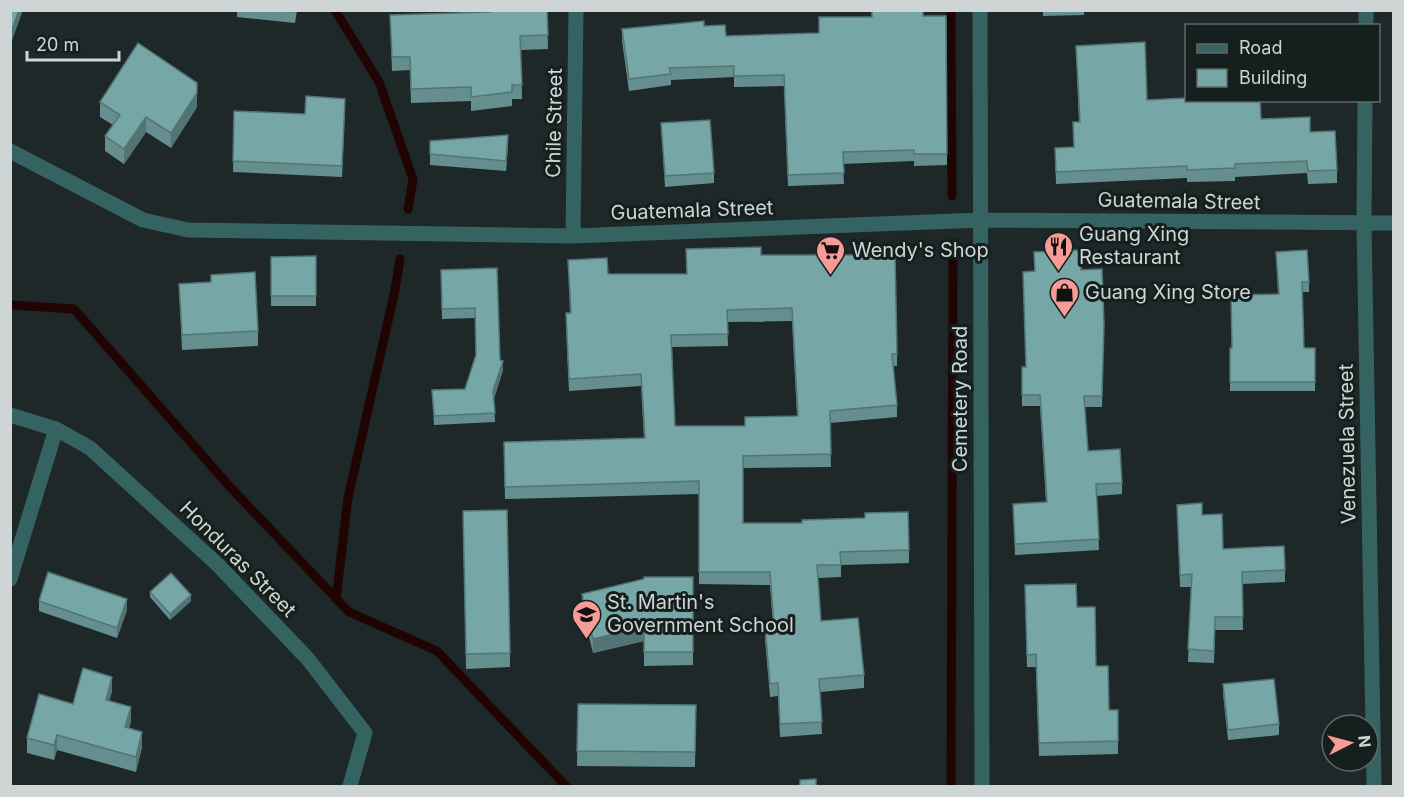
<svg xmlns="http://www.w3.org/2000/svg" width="1404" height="797" font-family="Inter,sans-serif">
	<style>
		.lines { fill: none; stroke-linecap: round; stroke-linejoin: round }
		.stream { stroke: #200404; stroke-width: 9 }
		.minor { stroke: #356362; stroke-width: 15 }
		.wall { fill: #658f8e; fill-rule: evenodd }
		.shaded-wall { fill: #537474 }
		.building { fill: #76a6a5; stroke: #537474; stroke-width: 1.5; fill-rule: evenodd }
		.labels { text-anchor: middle; stroke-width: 6; stroke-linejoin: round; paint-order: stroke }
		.street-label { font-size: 20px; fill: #ced5d4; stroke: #151f1e }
		.poi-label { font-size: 20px; fill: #ced5d4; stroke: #151f1e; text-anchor: start }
	</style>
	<rect width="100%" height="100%" fill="#1f2828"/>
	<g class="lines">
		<path class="stream" d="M335,10L379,82L413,179L408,209
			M951,10L952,196
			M10,305L74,309L230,487L349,612L437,651L566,786
			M336,599L348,498L395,290L400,259
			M951,786L953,244"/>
		<path class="minor" d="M980,10L982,786
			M1366,26V10
			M1365,100L1364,224L1374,786
			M10,151L143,220L188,230L573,236L981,220L1394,223
			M573,236L576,10
			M10,415L56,429L90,448L217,564L308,659L365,733L350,786
			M10,579L56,429"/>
	</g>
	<path class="wall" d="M237,10H297L295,23L237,17Z
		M490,10H547L548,49L521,50L522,99H512V106L471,111V101L411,103L410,70L392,71L390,15L490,12Z
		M1043,10H1084V15L1043,16Z
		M923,16H946L947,165L914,166V161L843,164L844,184L788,186L784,86L734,87V77L671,80V85L629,91L622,41V29L704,26L726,36L819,33Z
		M1076,46L1147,100L1261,119L1310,132L1337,170V183L1308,184L1307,173L1235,177V181L1187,182V178L1056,184L1055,148L1074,147L1073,122H1079Z
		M100,102L197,107L171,148L146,132L124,164L105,151V136L113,125L100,117Z
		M345,109L342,177L233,172L234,111L305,114Z
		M661,123L714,173V183L665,187Z
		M430,141L508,145L506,171L430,165Z
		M1034,252L1081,270L1104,324L1102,407H1085L1088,451L1122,483V494L1097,496L1099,550L1015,555L1013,504L1046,502L1040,406H1022V367H1026L1034,271Z
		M1276,252L1309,282V292H1302L1304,348H1315V391H1230V348H1232L1278,294Z
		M761,255L897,354V366H893L897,405V417L830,423L831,467L743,468V523L909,550V563L841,565V577L818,578L821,621L864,675V688L820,692L822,734L780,737L778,696L770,697L765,639V627L773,626L770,585L699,584V494L505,499L504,442L644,438L641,386L569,391L566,326V313H570L568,260L608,274H687ZM792,321L797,416L745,426H675L672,347L728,346L727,322Z
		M316,256V306H271V257Z
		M497,268L500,360L503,370L494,399L495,422L434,425L432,390L465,389L476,356L475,318L442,319L441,270Z
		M211,282L258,331V346L182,350L179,284Z
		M1177,505L1202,515L1223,549L1285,570V582L1242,584L1243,630H1215L1214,663L1188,662L1191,587H1180Z
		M463,526L510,653V667L466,669Z
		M693,577V665L644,666V641L593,653L582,608V594Z
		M1025,585L1077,607L1109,710H1118V754L1039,756L1036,667H1027Z
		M150,592L191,601L170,620L150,597Z
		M39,601L127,610L117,638L39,611Z
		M1223,684L1279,724V735L1228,740L1223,694Z
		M112,691L109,701L131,721L129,728L142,747L136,772L57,750L54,760L27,753V738L73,704Z
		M578,704L696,705L695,767L577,766Z"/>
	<path class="shaded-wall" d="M19,10H23L10,46V35Z
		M197,93V107L171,148V133Z
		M146,117V132L124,164V149Z
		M508,135V145L506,171V161Z
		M503,361V370L493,401V391Z
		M191,595V601L170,620V614Z
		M127,599V610L117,638V628Z
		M644,627V641L593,653V639Z
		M112,677V691L106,715V700Z
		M131,707V721L125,742V727Z
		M142,732V747L136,772V757Z
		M57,735V750L54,760V745Z"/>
	<path class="building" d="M10,10H19L10,35Z
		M276,10H296L295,12Z
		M491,10H547L548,35L520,36L522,85H512V92L471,97V87L411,89L410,57H392L390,15L491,12Z
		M872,10H923V16H946L947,154H914V150L843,152L844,173L788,175L784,75L734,76V66L669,68L671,74L629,79L622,29L704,21V26L725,25L726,36L819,33V17H872Z
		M1145,42L1147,100L1186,98V100H1260L1261,119L1310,117V132L1335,131L1337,170L1308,171L1307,161L1235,164V168L1187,170V166L1056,172L1055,148L1074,147L1073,122H1080L1076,46Z
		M138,43L197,83V93L171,133L146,117L124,149L105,136L120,115L100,102Z
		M306,96L345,99L342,166L233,161L234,111L305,114Z
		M710,120L714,173L665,176L661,123Z
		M508,135L506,161L430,154V141Z
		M761,247V255H856V253L895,252L897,354H892L897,405L830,411L831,454L743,456V523H802V520L865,518V513L908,512L909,550L840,552L841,565H817L821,621L858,618L864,675L819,679L822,722L780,724L778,683L770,684L765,627L774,626L770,572H699V481L505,487L504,442L645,438L641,374L569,379L566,313H571L568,260L607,258L608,274H687L686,249ZM792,308L798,416L745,417V426H675L671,335L728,334L727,310Z
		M1081,250V270L1102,269L1104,324L1102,396H1084L1088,451L1120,449L1122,483L1096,484L1099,539L1015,544L1013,504L1047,502L1040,395H1022V367H1026L1023,272L1035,271L1034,252Z
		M1307,250L1309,282H1302L1304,348H1315V382H1230V348H1232L1231,295L1279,294L1276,252Z
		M316,256V296H271V257Z
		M497,268L500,360L503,361L493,391L495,413L434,416L432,390L465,389L476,355L475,308L442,309L441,270Z
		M255,272L258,331L182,335L179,284L211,282V275Z
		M1202,503V515L1222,514L1223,549L1284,546L1285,570L1242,572L1243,617H1215L1214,651L1188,649L1192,574L1180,575L1177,505Z
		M507,510L510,653L466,654L463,511Z
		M48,572L127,599L117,628L39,601Z
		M171,573L191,595L170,614L150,592Z
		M644,577H693V652H644V627L593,639L582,594L644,579Z
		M1076,584L1077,607H1095L1096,666H1108L1109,710H1118V741L1039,743L1036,654L1027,655L1025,585Z
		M83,668L112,677L106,700L131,707L125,727L142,732L136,757L57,735L54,745L27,738L39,694L73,704Z
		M1274,679L1279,724L1228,730L1223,684Z
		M578,704L696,705L695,752L577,751Z
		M816,779V786H800V780Z"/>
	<defs>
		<symbol id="restaurant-pin" viewBox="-11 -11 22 30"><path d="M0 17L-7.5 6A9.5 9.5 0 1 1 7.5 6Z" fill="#f59c96" stroke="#151f1e"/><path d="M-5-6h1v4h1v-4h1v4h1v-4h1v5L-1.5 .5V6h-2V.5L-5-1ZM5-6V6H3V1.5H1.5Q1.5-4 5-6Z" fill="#111"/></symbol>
		<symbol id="supermarket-pin" viewBox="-11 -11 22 30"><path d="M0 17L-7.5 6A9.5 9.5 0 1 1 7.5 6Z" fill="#f59c96" stroke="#151f1e"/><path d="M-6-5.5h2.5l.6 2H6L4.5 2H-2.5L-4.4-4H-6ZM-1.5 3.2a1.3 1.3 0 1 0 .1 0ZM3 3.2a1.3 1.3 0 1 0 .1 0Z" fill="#111"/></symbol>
		<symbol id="shop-pin" viewBox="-11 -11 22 30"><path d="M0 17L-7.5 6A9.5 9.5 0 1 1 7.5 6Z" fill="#f59c96" stroke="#151f1e"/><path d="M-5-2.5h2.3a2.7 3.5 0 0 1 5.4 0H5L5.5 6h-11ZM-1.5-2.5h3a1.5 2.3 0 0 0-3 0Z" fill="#111"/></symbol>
		<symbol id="school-pin" viewBox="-11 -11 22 30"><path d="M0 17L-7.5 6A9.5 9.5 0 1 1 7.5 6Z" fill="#f59c96" stroke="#151f1e"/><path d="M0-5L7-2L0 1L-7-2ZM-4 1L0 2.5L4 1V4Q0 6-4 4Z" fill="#111"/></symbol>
	</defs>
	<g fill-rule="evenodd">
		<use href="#restaurant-pin" x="1042" y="230" width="33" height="45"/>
		<use href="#supermarket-pin" x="814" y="234" width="33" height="45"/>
		<use href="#shop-pin" x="1048" y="276" width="33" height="45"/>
		<use href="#school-pin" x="570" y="598" width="33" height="45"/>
	</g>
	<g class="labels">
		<g class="street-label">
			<text transform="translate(554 123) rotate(-89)" y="7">Chile Street</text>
			<text transform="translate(1179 201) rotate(1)" y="7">Guatemala Street</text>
			<text transform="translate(692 210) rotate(-2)" y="7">Guatemala Street</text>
			<text transform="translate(960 399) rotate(-90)" y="7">Cemetery Road</text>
			<text transform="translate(1347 444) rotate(-91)" y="7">Venezuela Street</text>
			<text transform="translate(238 559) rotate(45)" y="7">Honduras Street</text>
		</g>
		<g class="poi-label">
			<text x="1079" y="241">Guang Xing<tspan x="1079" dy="23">Restaurant</tspan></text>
			<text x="852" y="257">Wendy's Shop</text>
			<text x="1085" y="299">Guang Xing Store</text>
			<text x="607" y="609">St. Martin's<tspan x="607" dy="23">Government School</tspan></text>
		</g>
	</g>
	<rect width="1404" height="797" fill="none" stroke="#ced5d4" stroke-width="24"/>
	<rect x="1185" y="24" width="195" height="78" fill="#151f1e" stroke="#5f6867" stroke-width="1.5"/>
	<rect x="1197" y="44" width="30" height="9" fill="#356362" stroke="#5f6867" stroke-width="1.5"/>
	<text x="1239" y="54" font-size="18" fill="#ced5d4">Road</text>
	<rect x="1197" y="69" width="30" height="18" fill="#76a6a5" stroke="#5f6867" stroke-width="1.5"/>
	<text x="1239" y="84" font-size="18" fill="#ced5d4">Building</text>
	<g transform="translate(1350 743) rotate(84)"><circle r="28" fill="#151f1e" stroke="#5f6867" stroke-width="1.5"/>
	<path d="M0-4.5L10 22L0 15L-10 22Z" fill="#f59c96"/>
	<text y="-9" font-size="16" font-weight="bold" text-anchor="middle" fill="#ced5d4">N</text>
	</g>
	<path d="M27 51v9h92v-9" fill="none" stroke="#ced5d4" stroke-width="3"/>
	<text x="36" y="51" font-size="18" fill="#ced5d4" stroke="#151f1e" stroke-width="4.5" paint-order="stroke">20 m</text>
</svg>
